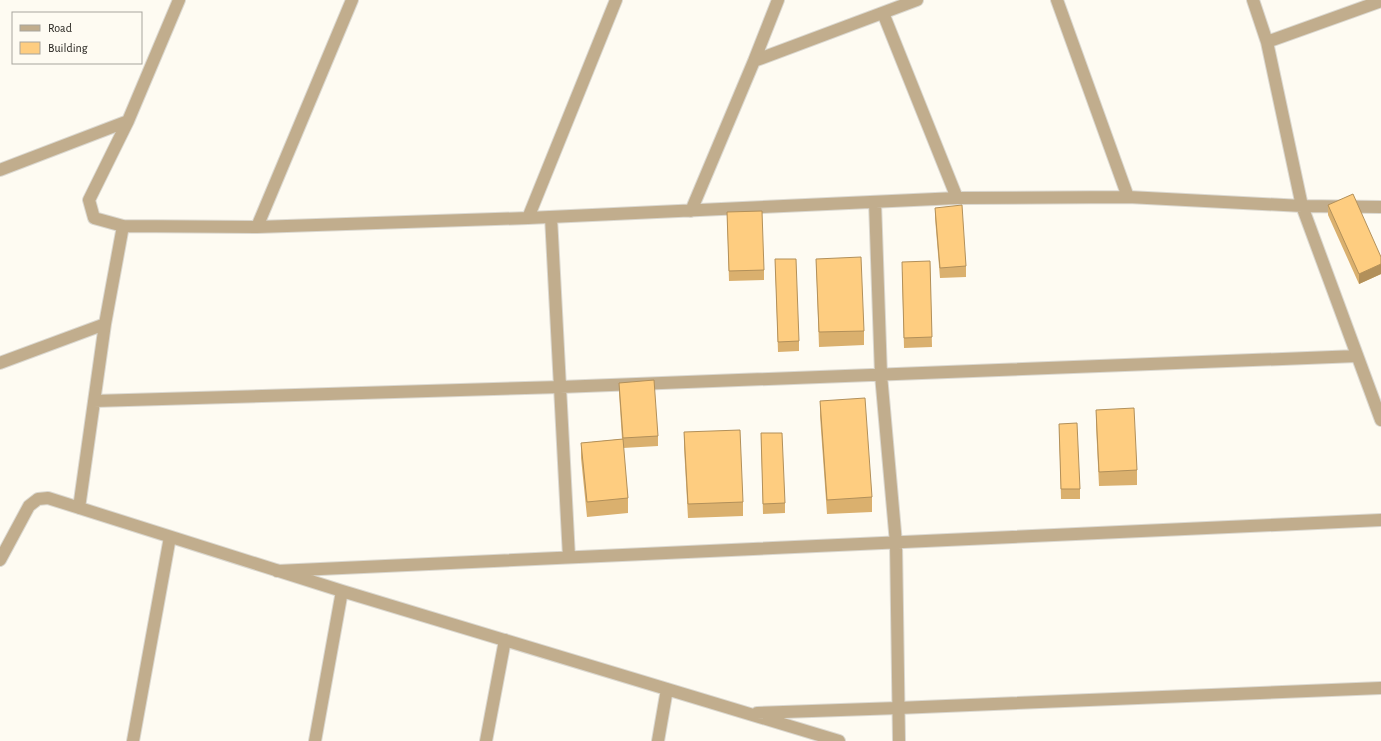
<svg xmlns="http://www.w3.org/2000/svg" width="1381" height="741" font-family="'Alegreya Sans',sans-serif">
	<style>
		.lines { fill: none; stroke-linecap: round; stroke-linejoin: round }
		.minor-casing { stroke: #dbd8d0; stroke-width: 14 }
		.minor { stroke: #c1ad8d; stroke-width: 12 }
		.wall { fill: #dab06e }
		.shaded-wall { fill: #b2905a }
		.building { fill: #fecd80; stroke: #b2905a }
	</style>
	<rect width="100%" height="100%" fill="#fefbf2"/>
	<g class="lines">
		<defs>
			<path id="minor" d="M179,0L128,121L89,200L94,218L123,226L257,227L528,218L957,198L1128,197L1302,206L1381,207
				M1057,0L1128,197
				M1253,0L1267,42L1302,206L1381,420
				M883,13L957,198
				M1267,42L1381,1
				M754,61L917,0
				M0,170L128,121
				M875,202L881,375L896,543L899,741
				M691,211L754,61L778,0
				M551,217L569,557
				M528,218L616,0
				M257,227L352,0
				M0,363L105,324
				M94,401L560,387L1357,356
				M79,508L105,324L123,226
				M0,560L29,506L38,499L48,498L342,591L839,741
				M277,571L1381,520
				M757,713L898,708L1381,688
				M133,741L170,537
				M315,741L342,591
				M486,741L505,640
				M658,741L667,689"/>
		</defs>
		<use href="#minor" class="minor-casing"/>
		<use href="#minor" class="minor"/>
	</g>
	<path class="wall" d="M1328,205L1381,257V274L1359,284L1328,215Z
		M935,208L966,266V277L940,278L935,218Z
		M727,212L764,270V280L729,281Z
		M775,259L799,341V351L778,352Z
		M816,259L864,331V345L819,347Z
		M930,261L932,347L904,348L902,272Z
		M619,383L658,436V446L623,448L628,498V513L587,517L581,458V443L622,439L619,393Z
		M820,401L872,497V512L827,514L820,416Z
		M1096,410L1137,470V485L1099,486L1096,425Z
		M1059,424L1080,489V499H1061Z
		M684,432L743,502V516L688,518L684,447Z
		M761,433L785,503V513L763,514Z"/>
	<path class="shaded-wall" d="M1381,264V274L1359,284V274Z"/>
	<path class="building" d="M1353,194L1381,257V264L1359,274L1328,205Z
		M962,205L966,266L940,268L935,208Z
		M762,211L764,270L729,271L727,212Z
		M861,257L864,331L819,332L816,259Z
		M775,259H796L799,341L778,342Z
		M930,261L932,337L904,338L902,262Z
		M654,380L658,436L623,438L619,383Z
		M865,398L872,497L827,500L820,401Z
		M1134,408L1137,470L1099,472L1096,410Z
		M1077,423L1080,489H1061L1059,424Z
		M740,430L743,502L688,504L684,432Z
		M761,433H782L785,503L763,504Z
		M623,439L628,498L587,502L581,443Z"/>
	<rect x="12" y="12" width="130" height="52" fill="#fefbf2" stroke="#a7a59d"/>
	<rect x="20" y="25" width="20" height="6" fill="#c1ad8d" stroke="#a7a59d"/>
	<text x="48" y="32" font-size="12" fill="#25231e">Road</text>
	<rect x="20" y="42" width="20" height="12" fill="#fecd80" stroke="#a7a59d"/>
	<text x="48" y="52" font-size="12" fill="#25231e">Building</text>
</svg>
